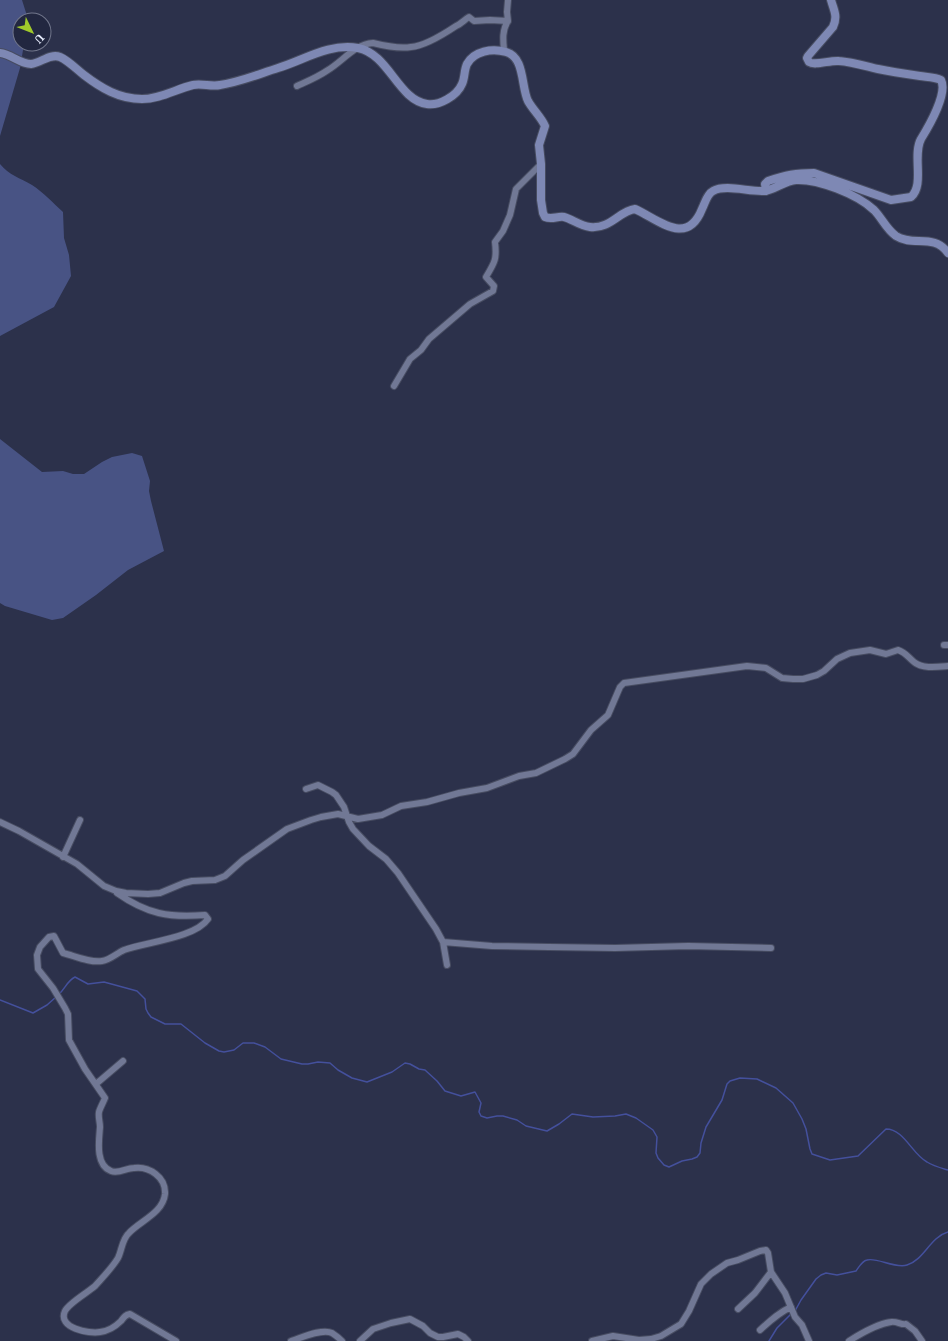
<svg xmlns="http://www.w3.org/2000/svg" width="948" height="1341" font-family="'Noto Serif',serif">
	<style>
		.green { fill: #485384 }
		.lines { fill: none; stroke-linecap: round; stroke-linejoin: round }
		.stream { stroke: #44509c; stroke-width: 1.5 }
		.street-casing { stroke: #474c61; stroke-width: 8 }
		.secondary-casing { stroke: #474c61; stroke-width: 10 }
		.street { stroke: #717895; stroke-width: 6 }
		.secondary { stroke: #7e88b4; stroke-width: 8 }
	</style>
	<rect width="100%" height="100%" fill="#2c314b"/>
	<path class="green" d="M0,0H22L28,19L27,20H20V44H24L20,68L0,136Z
		M0,164C9,175 20,178 32,185C43,192 53,203 63,212L64,238L69,255L71,276L54,307L0,336Z
		M0,439L42,472L63,471L73,474H84L102,462L112,457L132,453L142,456L150,481L149,491L151,501L164,551L128,570L96,595L63,618L52,620L5,606L0,603Z"/>
	<g class="lines">
		<path class="stream" d="M59,994C65,989 67,981 75,977L88,984L104,982L137,991L145,999L146,1009L148,1013L151,1017L165,1024H181L205,1043L219,1051L224,1052L234,1050L243,1043H254L265,1047L281,1059L302,1064H308L318,1062L330,1063L338,1070L352,1078L367,1082L392,1072L405,1063L410,1064L419,1069L425,1070L437,1081L445,1091L461,1096L475,1092L481,1103L479,1112L481,1116L487,1118L497,1116H503L517,1120L526,1126L547,1131L559,1124L572,1114L593,1117L615,1116L626,1114L636,1118L653,1130L657,1137L656,1153L658,1158L664,1165L669,1167L682,1161L692,1159L697,1157L700,1153L701,1143L706,1127L722,1100L727,1084L730,1081L740,1078L757,1079L776,1088L793,1103L802,1119L806,1129L810,1149L812,1154L830,1160L858,1156L886,1129C904,1129 912,1154 927,1162C933,1166 941,1168 948,1170
			M0,1000L33,1013L47,1005L56,997
			M795,1311L801,1300L816,1279L821,1275L826,1273L837,1275L856,1271C859,1267 862,1261 867,1260C877,1257 895,1269 907,1265C924,1260 930,1237 948,1232
			M769,1341L777,1328L792,1313"/>
		<defs>
			<path id="street" d="M507,52L504,50C503,40 502,30 508,21L507,12L508,0
				M297,86C308,81 318,77 328,70C343,61 355,44 373,43C385,46 399,49 411,47C425,46 444,34 456,26C461,24 464,20 469,17L474,21L490,20L508,21
				M394,386L410,359L421,350L429,339L470,304L493,291L494,286L486,277C495,262 497,259 495,242L503,231L510,215L516,189L541,164
				M944,645H948
				M306,789L318,785L332,792L336,795L344,807L349,822L353,829L369,846L386,859L398,873L436,929L443,942L447,965
				M0,822L19,831L77,864L104,886L116,891L126,893L148,894L160,893L184,883L192,881L215,880L225,876L243,860L287,829L311,820L321,817L338,814L358,819L382,815L401,806L427,802L459,793L487,788L519,776L536,773L565,759L573,754L591,730L608,715L620,687L624,683L747,666L766,668L782,678L793,679H803L817,675L824,671L837,659L850,653L870,650L886,654L898,650C905,652 908,657 914,662C922,669 937,667 948,666
				M63,857L80,820
				M117,893C147,914 169,918 205,915L208,919C195,938 146,942 124,950C117,953 110,960 102,961C90,963 75,956 63,953L54,936L49,937L40,947L37,955L38,969L53,988L65,1008L68,1014L69,1040L85,1069L105,1098C103,1103 100,1108 99,1112C98,1117 100,1122 100,1127C99,1140 95,1165 111,1171C119,1174 126,1168 134,1168C149,1166 166,1177 165,1194C163,1213 140,1221 129,1233C122,1239 122,1250 118,1258C112,1268 103,1277 95,1286C87,1293 69,1303 65,1311C57,1328 89,1334 100,1332C108,1331 115,1327 121,1321C124,1317 125,1315 130,1314L176,1341
				M443,942L492,946L549,947L615,948L688,946L771,948
				M96,1084L123,1061
				M738,1309L755,1293L771,1272
				M760,1330C770,1321 778,1313 791,1307
				M291,1341C301,1338 322,1328 332,1333C335,1335 339,1338 342,1341
				M360,1341L373,1329L391,1323L410,1319L423,1326L430,1333L438,1337H443L458,1334L464,1337L468,1341
				M592,1341L613,1336L639,1340L651,1339L661,1336L681,1324L689,1311L701,1284L711,1274L727,1263L738,1260L760,1251L766,1250L768,1253L771,1272L785,1293L795,1317L802,1325L809,1341
				M849,1341C860,1334 877,1324 891,1322C897,1321 901,1325 906,1324L915,1331L922,1341"/>
			<path id="secondary" d="M0,53C11,54 20,64 31,64C41,63 50,53 60,57C69,61 76,69 84,75C101,88 119,99 142,99C160,99 176,89 193,85C202,83 211,87 220,85C240,82 259,74 278,68C304,60 329,43 358,48C389,54 398,100 427,104C439,106 457,96 462,84C465,78 464,70 467,64C474,51 492,48 506,52C525,57 521,87 528,101C533,110 541,117 545,126L539,145L541,164V200L543,213L545,217C552,220 557,216 564,217C572,219 580,226 590,227C611,229 619,211 635,209C659,220 687,247 702,209C705,203 707,194 713,191C726,184 749,192 764,191C775,190 784,181 796,180C818,179 857,194 874,210C882,218 886,229 896,236C913,247 934,233 948,253
				M766,191L765,184L768,181C786,175 796,173 814,173L891,200L911,197C925,185 912,155 921,139C929,126 948,93 941,80C935,77 926,77 920,76C906,74 892,72 878,69C865,66 852,62 839,61C830,60 815,66 809,62L807,58L808,56L833,27C838,16 834,11 831,0"/>
		</defs>
		<use href="#street" class="street-casing"/>
		<use href="#secondary" class="secondary-casing"/>
		<use href="#street" class="street"/>
		<use href="#secondary" class="secondary"/>
	</g>
	<g transform="translate(32 32) rotate(133)"><circle r="19" fill="#222740" stroke="#72778c"/>
	<path d="M0-3L7 15L0 10L-7 15Z" fill="#a0c92b"/>
	<text y="-6" font-size="11" font-weight="bold" text-anchor="middle" fill="#e9eefe">U</text>
	</g>
</svg>
